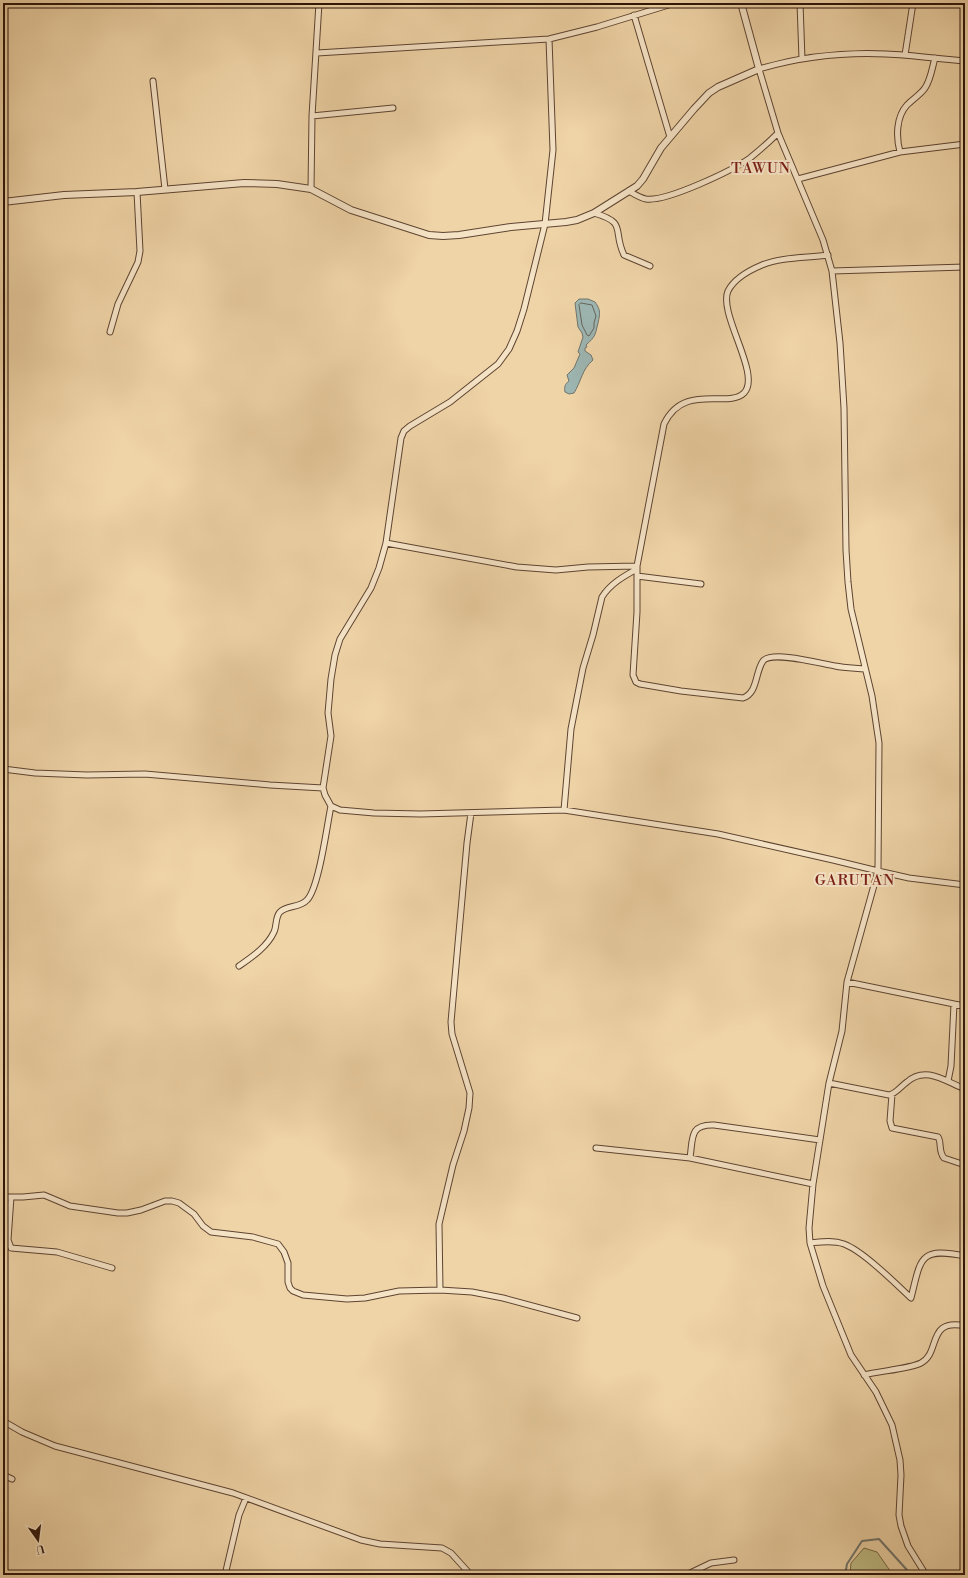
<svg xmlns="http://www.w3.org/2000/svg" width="968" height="1578" font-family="'Libre Bodoni',serif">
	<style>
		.green { fill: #bfbb83; stroke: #766846 }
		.water { fill: #9db6b2; stroke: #70756f }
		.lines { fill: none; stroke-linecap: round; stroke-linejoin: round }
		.shore { stroke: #65655e; stroke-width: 1 }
		.stream { stroke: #70756f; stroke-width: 2 }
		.minor-casing { stroke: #5e4431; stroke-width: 7 }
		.tertiary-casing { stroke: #5e4431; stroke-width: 8 }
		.minor { stroke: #f5e3c6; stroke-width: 5 }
		.tertiary { stroke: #f5e3c6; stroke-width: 6 }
		.labels { text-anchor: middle; stroke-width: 4; stroke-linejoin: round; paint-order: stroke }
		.quarter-label { font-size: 15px; letter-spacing: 1px; fill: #7a1f14; stroke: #f5e3c6 }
	</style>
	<rect width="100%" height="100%" fill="#efd4a7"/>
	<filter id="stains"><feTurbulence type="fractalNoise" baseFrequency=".005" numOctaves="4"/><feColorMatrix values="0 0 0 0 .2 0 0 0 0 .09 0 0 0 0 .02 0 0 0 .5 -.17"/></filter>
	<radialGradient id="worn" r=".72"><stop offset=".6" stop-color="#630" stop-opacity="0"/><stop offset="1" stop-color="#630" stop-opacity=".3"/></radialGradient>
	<path class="green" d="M864,1548L877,1552L893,1575H850L851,1563Z"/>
	<path class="water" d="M579,299H588L595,302C601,310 600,314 598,323C595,335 596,336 586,345L587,347L585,348V351L591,355L593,360C582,369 581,382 574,393L569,394L565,392C564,387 565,384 569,381L567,375L574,368L580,354L578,352L583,337L582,333L578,327L575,303Z"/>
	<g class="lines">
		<path class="shore" d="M581,303L592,305L596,316L594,323V328L589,336L587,335L582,325L579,305Z"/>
		<path class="stream" d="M845,1575L847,1564L862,1541L879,1539L907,1570L910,1575"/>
		<defs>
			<path id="minor" d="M800,3L802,59
				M634,15L670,137
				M549,39L553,150L545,224L524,309L517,331L509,349L498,364L450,402L410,426L404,431L401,438L386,543L379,568L371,588L340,639L335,655L331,679L328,713L331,736L323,788L325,795L331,806L340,810L374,813L421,814L564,810L718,834L833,860L878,871L847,982L842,1031L829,1083L813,1184L809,1228L810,1243L823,1286L851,1355L876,1392L892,1425L900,1460L901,1475L899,1515L901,1526L908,1546L926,1575
				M317,53L549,39L597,27L675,3
				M905,55L913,3
				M965,61C939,59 912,55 886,54C843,52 800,57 759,69L778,133L823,240L832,271L840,343L844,408L846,550L848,582L851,609L872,696L879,743L878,871L909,878L965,885
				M153,81L165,189
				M312,116L393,108
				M900,152C896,137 896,117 907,105C913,99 921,94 925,88C931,79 932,68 935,58
				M798,179L900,152L965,144
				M311,189L312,116L319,3
				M629,191C634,194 640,198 646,199C667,202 733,170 750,158C760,150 769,142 778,133
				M594,213C628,223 612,230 624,255L650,266
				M828,255C806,258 782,257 762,265C750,270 734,279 728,291C718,314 762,375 744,393C728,409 684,382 664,424L637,566V612L633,675L636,682L640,684L681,691L743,698C758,693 755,672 763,661C772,650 822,664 835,666C845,668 855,668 865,669
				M832,271L965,267
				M110,332L118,304L138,262L140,251L137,192
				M386,543L517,567L556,570L588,567L637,566
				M637,576L701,584
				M3,769L35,773L87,775L145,774L270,785L323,788
				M564,810L571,729L583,668L593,635L602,597C610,584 624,576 637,569
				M239,966C252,957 267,947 274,932C277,926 275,917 280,912C287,905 300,908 307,900C319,888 327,825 331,806
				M847,982L954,1004L951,1066L948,1081
				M954,1004L965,1006
				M829,1083L889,1095C896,1094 901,1086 907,1082C926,1065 946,1082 965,1089
				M892,1094L890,1121L892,1128L938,1137C942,1143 938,1151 944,1158L965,1165
				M596,1148L690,1158L813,1184
				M690,1158C693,1139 689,1124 714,1125L820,1140
				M3,1197H23L44,1195L70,1206L118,1213H127L141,1210L165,1201H172L179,1203L194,1214L203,1226L211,1232L253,1237L278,1244L284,1252L288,1263V1282L290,1288L293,1291L303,1295L347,1299L365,1298L399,1291L440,1290L472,1292L503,1298L577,1318
				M11,1197L8,1240L11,1248L57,1252L112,1268
				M810,1243C821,1242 833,1240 844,1244C863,1251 895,1283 911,1298C921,1258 919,1247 965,1256
				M440,1290L439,1224L453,1165L464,1131L469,1108L470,1093L452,1034L451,1022L467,843L471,813
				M864,1375C879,1371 909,1369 921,1363C941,1353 926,1318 965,1326
				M3,1421L22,1432L55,1446L233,1493L361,1540L380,1544L442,1548L451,1553L471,1575
				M3,1475L12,1479
				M225,1575L239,1515L246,1498
				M686,1575L711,1563L734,1560"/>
			<path id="tertiary" d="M3,202L64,195L137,192L244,183L277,184L311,189L351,210L429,235L443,236L459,235L511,227L566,222L577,220L594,213L637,186L643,179L661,148L694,109L709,93L718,87L759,69L741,3"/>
		</defs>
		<use href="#minor" class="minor-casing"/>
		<use href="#tertiary" class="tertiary-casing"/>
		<use href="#minor" class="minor"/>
		<use href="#tertiary" class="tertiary"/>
	</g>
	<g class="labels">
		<g class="quarter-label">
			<text x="761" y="173">TAWUN</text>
			<text x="855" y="885">GARUTAN</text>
		</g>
	</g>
	<rect width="968" height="1578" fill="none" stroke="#efd4a7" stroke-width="16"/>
	<rect x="4" y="4" width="960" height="1570" fill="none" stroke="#2d140a" stroke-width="2"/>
	<rect x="8" y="8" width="952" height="1562" fill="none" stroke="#2d140a"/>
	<g transform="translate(38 1540) rotate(166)" stroke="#f5e3c6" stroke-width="3" paint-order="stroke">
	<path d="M0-3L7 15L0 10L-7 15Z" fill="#2d140a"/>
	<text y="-6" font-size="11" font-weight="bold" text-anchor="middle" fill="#2d140a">U</text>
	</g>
	<rect width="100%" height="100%" filter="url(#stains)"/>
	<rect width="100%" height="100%" fill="url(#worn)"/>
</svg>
